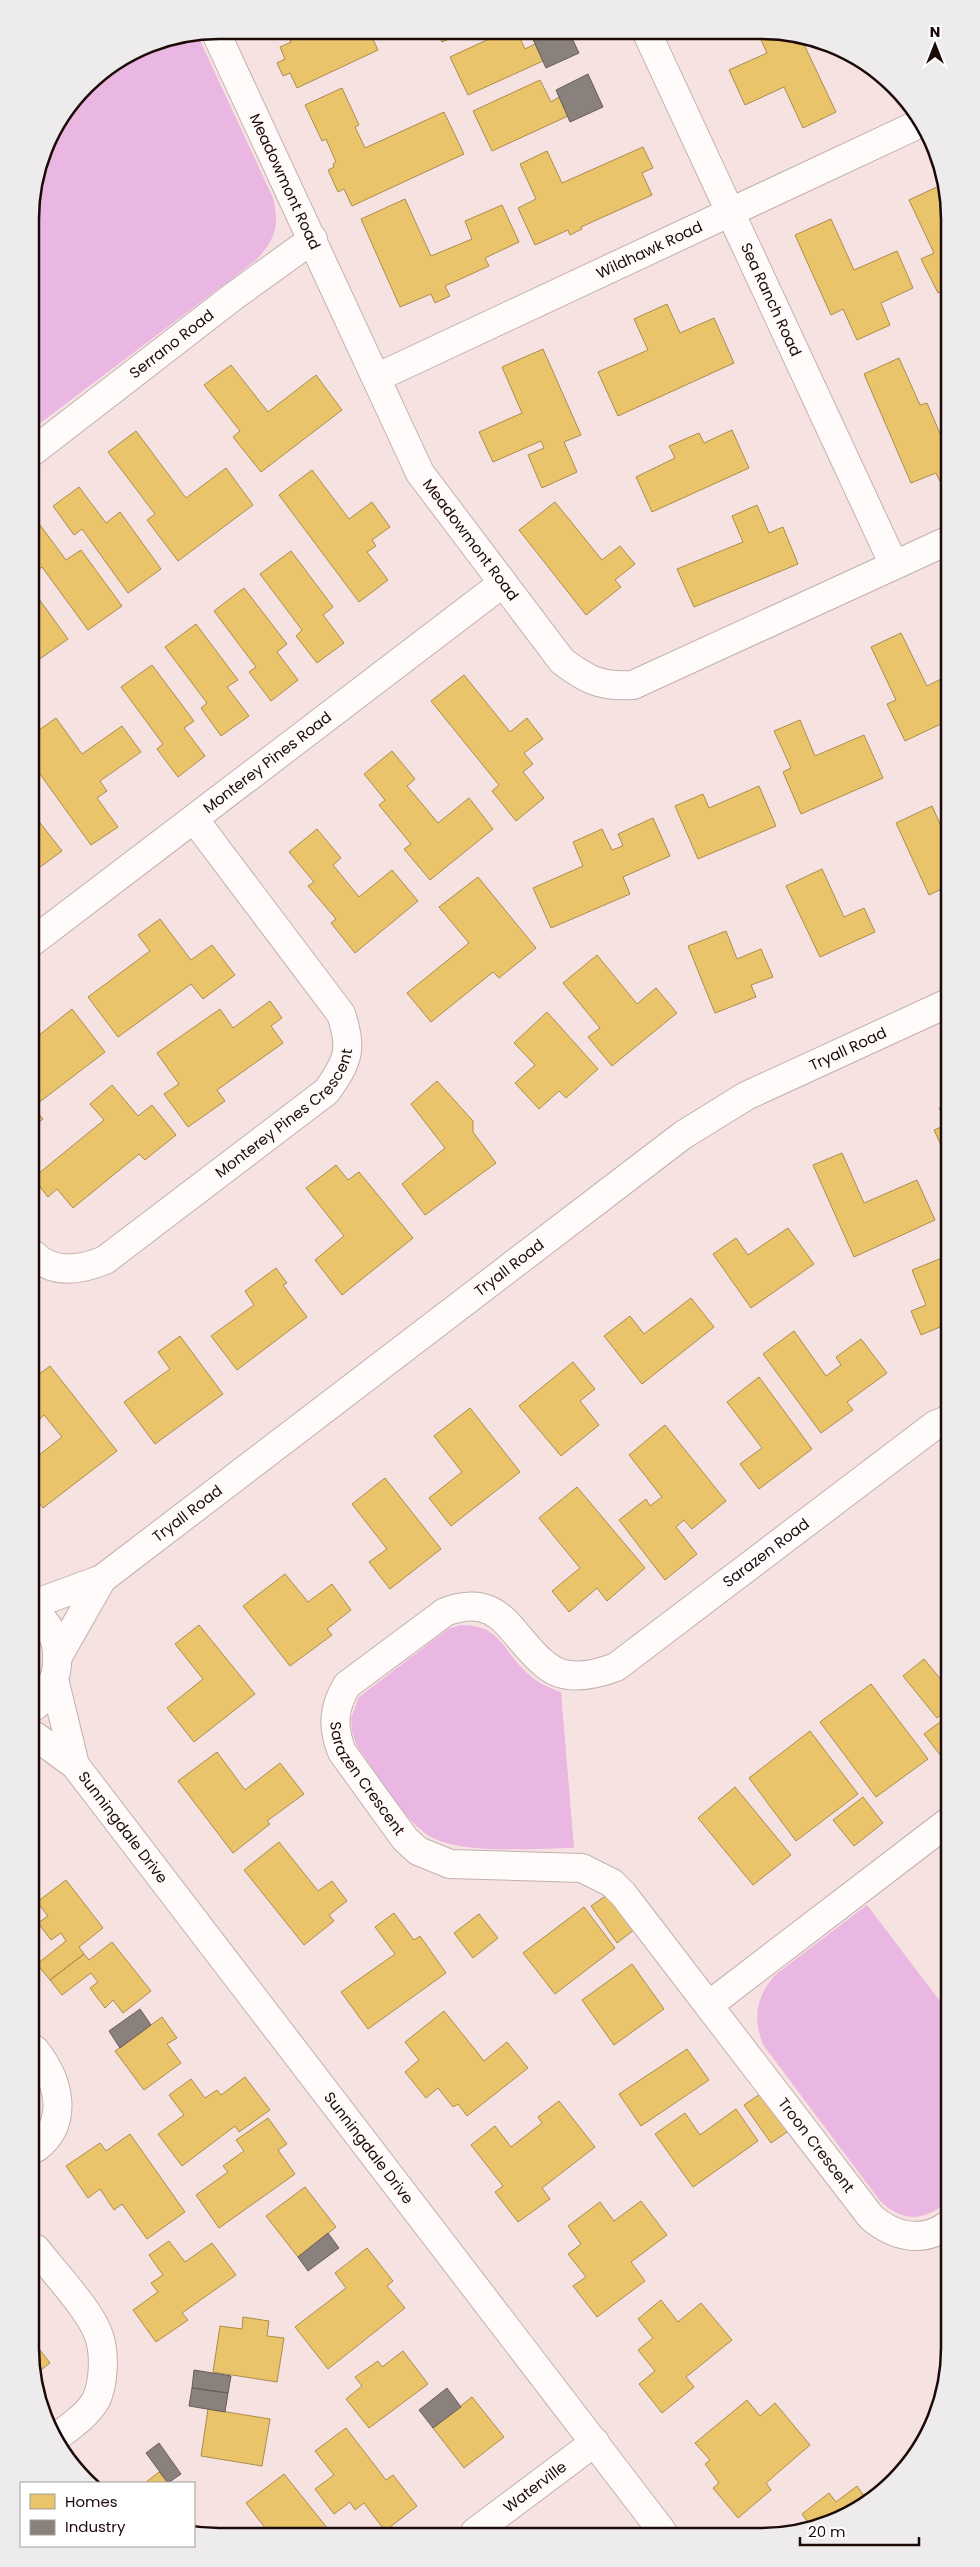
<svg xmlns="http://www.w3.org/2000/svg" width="980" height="2567" font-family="Poppins,sans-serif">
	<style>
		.green { fill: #e9b7e2 }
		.homes { fill: #e9c46a; stroke: #ac8c4d }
		.industry { fill: #8a817c; stroke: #695d5a }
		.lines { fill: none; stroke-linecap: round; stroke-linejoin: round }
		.minor-casing { stroke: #c3b0ae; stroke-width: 30 }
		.minor { stroke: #fefbfa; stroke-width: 28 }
		.labels { text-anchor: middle; stroke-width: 5; stroke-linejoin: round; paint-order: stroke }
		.street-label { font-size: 15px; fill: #1c0a09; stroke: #fff }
		.rim { fill: none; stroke: #1c0a09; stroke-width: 2.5 }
	</style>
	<rect width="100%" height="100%" fill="#f6e2e0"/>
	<path class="green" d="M197,34L273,198C280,227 275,240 255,261L31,430L30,207L50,135L94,77L147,44Z
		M461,1625C501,1625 502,1650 527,1673C537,1682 548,1688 561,1692L574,1848C536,1848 454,1856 425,1833C401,1816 375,1771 357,1746L352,1732L351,1718L359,1697L448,1629Z
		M867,1905L949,2013V2201C924,2220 906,2224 881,2202L764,2046C752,2019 756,1997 775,1975Z"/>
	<path class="homes" d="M286,30L369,31L378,50L297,88L290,73L283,76L277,63L285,59L280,47L291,42Z
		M437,31L465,32L442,42Z
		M504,32H517L525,49L535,44L543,61L468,95L450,57Z
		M758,33L799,34L836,112L803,128L784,87L745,105L729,70L767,53Z
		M540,80L551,102L559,97L568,116L492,151L473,111Z
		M342,88L359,125L355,127L365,148L444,112L464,154L352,206L344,189L338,192L328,170L334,167L333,164L336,162L326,139L322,141L305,105Z
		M643,147L653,168L642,173L652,195L581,227L582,229L570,235L568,230L535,245L518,208L536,199L520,164L547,151L562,183Z
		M939,186L944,195V290L938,293L921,259L934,253L909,200Z
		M405,199L431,256L472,239L465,221L502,205L519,242L485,258L489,266L445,286L450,296L435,303L431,294L400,307L361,219Z
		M831,219L854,270L897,251L913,288L881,303L890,325L857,340L843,309L831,315L795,235Z
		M667,304L680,333L714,318L734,363L618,416L598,372L648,350L634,319Z
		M543,349L581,435L564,442L577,472L542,488L528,455L544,448L541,441L493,462L479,432L522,413L502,367Z
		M899,358L920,405L927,403L944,443L945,492L936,473L911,483L864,374Z
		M231,365L268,412L316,375L342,410L261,472L233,437L240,431L204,385Z
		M732,430L749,468L652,512L636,477L675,458L669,446L699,433L704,443Z
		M136,431L186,498L226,468L253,505L178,561L147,520L155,514L108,452Z
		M312,470L349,519L372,502L390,527L372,540L376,546L367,552L388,580L359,602L279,495Z
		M79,487L106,523L120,512L161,569L128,593L82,529L74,535L53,506Z
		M555,502L602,560L620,546L635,564L615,580L621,587L586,615L519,530Z
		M757,505L769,533L783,527L798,564L694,607L677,569L743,542L732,516Z
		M40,525L66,560L81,550L122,606L88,630L42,567L34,573L31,569V531Z
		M291,551L333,607L323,615L344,643L317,663L296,636L302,630L260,574Z
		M31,588L68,639L34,663L32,659Z
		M244,588L287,644L277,652L298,680L271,701L249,672L256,667L214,611Z
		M196,624L238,680L227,687L249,716L221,736L201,708L207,703L165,647Z
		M901,633L927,686L945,677V722L905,741L887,704L896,700L871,647Z
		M152,665L194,721L184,728L205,756L178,777L157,749L163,744L121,687Z
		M464,675L510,732L527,718L543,739L524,753L533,764L523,772L544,798L516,821L492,791L499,785L431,701Z
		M56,718L82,754L122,726L141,752L100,781L107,791L97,798L118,827L91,845L32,763V735Z
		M800,720L815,756L864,735L883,778L801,814L783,772L791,768L774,731Z
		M392,751L415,779L407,786L438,823L469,798L493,829L430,880L404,849L411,844L379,805L385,800L364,774Z
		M759,786L776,826L698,859L675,806L703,794L709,808Z
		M932,806L945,835L946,887L929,895L896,823Z
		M34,815L62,851L32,873V817Z
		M653,818L670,856L623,877L630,894L551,928L533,888L583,866L573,842L602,829L612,850L623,846L618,834Z
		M317,829L341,858L333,865L359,897L392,870L418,901L355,953L331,923L336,919L308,886L314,882L289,852Z
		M822,869L844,917L864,908L875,932L820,957L786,886Z
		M478,877L536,948L499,978L493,972L431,1022L407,993L469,943L439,907Z
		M160,919L191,960L212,945L235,975L203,999L191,984L118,1037L88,997L150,951L138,935Z
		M726,931L737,959L761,949L773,977L751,985L756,997L715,1013L688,946Z
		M597,955L637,1004L656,988L677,1013L612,1066L588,1037L600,1028L563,983Z
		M270,1001L282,1018L271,1026L283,1043L217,1090L225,1101L188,1127L164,1094L179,1084L157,1053L220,1009L233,1028Z
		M72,1009L105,1052L33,1107V1040Z
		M547,1012L598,1069L566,1098L559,1091L539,1109L515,1083L535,1065L514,1043Z
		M437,1081L473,1121V1132L496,1163L425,1215L402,1184L445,1148L411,1104Z
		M112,1085L138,1116L152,1105L176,1135L145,1160L139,1154L73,1208L57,1189L48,1197L33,1178L104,1120L90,1104Z
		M946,1104V1123L939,1108Z
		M33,1107L43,1119L33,1127Z
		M946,1125V1156L934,1130Z
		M842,1153L864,1203L917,1180L935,1220L854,1257L813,1165Z
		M336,1165L348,1180L359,1172L413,1238L342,1295L315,1260L344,1236L306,1188Z
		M788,1228L814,1264L751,1308L713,1254L736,1238L748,1255Z
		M947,1256V1324L921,1335L911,1311L926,1305L912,1270Z
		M276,1268L287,1283L283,1285L307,1317L237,1370L211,1336L254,1305L245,1291Z
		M691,1298L714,1327L642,1384L604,1336L630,1316L644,1334Z
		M794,1331L826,1376L841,1365L836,1357L861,1339L887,1373L847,1402L853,1410L821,1433L763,1354Z
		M180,1336L223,1394L155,1444L124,1402L170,1369L158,1352Z
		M573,1362L595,1389L580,1401L599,1425L561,1456L519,1406Z
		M50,1366L117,1451L43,1508L34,1496V1459L62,1437L44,1415L39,1420L34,1414V1378Z
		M759,1377L812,1449L759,1489L740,1464L762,1448L727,1402Z
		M470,1408L520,1472L451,1526L429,1498L462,1472L434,1436Z
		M665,1425L726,1501L692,1529L684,1520L676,1527L697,1554L665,1580L619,1520L646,1499L650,1506L662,1497L629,1455Z
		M385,1478L441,1549L390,1589L369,1562L387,1549L352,1504Z
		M577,1487L645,1568L607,1601L597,1588L569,1612L552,1591L580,1568L539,1518Z
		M285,1574L308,1602L332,1584L351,1610L327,1629L332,1635L290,1666L243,1606Z
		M199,1625L255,1694L194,1742L167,1708L203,1679L175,1644Z
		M924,1659L948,1688V1709L937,1718L903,1676Z
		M871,1684L928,1759L876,1797L820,1722Z
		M948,1716V1757L944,1760L924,1734Z
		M810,1731L858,1794L796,1841L749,1778Z
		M217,1752L245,1790L280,1763L304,1794L267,1821L270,1824L233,1853L178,1781Z
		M735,1787L791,1855L753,1885L698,1818Z
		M863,1797L883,1823L854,1846L833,1820Z
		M279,1842L318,1891L332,1881L347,1901L329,1915L334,1921L304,1945L244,1870Z
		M66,1880L103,1928L79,1947L84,1954L50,1980L37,1964L66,1941L61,1933L51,1940L38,1923L48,1916L37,1902Z
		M614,1890L639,1926L617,1943L591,1906Z
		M584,1907L615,1948L555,1994L523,1953Z
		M394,1913L414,1940L420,1936L446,1973L368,2029L341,1992L395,1954L375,1927Z
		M479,1914L498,1938L473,1958L454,1933Z
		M112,1942L151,1991L123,2013L113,2000L105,2008L90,1988L98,1982L91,1973L62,1995L50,1980L84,1954L89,1960Z
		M632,1964L664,2009L614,2045L582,2000Z
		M444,2011L484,2061L507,2042L528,2068L467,2116L458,2104L453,2107L438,2088L426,2098L405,2072L419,2060L405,2042Z
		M162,2017L177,2038L167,2044L181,2063L144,2090L115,2051Z
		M687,2049L709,2080L641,2126L619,2094Z
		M245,2077L270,2110L239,2132L235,2126L182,2166L158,2134L184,2115L169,2095L191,2079L205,2098L217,2090L221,2095Z
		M763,2092L790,2130L771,2143L744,2105Z
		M559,2101L595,2147L542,2188L550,2199L518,2222L495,2192L503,2186L471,2145L495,2126L511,2147L542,2123L538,2117Z
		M736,2109L758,2141L693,2187L655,2134L685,2113L700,2135Z
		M268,2118L287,2144L278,2150L295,2174L219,2228L196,2195L228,2172L223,2166L244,2151L236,2140Z
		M130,2134L185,2212L147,2239L122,2204L114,2210L100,2189L88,2198L66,2166L100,2143L106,2151Z
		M305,2187L336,2227L298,2257L266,2216Z
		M641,2201L667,2235L631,2262L645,2281L597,2317L573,2286L586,2277L568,2254L581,2244L568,2226L600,2202L614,2221Z
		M169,2241L185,2262L212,2243L236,2275L182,2313L188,2320L156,2342L133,2310L158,2292L151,2283L163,2275L149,2255Z
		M367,2248L393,2281L387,2286L405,2308L328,2369L295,2327L346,2288L335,2273Z
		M661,2300L678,2322L701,2303L732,2340L686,2377L694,2387L662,2413L639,2384L655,2371L638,2350L653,2338L638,2319Z
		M243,2317L269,2321L267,2336L284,2338L277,2382L213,2372L220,2326L242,2329Z
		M36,2345L50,2363L36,2374Z
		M403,2351L428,2384L369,2428L346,2399L362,2386L355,2377L378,2361L382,2367Z
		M472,2397L504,2437L464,2468L433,2428Z
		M747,2400L760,2416L775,2403L810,2445L766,2483L771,2490L738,2518L713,2488L719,2483L705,2464L710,2460L695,2443Z
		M208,2409L270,2419L262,2466L201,2456Z
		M346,2428L386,2480L393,2475L417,2506L385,2531L364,2503L355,2510L350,2502L334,2514L315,2489L334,2475L315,2451Z
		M159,2472L168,2483H145Z
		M91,2474L99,2483L86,2482L84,2479Z
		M284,2474L328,2529L323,2533H287L282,2527L274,2533H269L246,2503Z
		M857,2486L868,2501L856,2511L813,2529L802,2514L829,2493L836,2502Z
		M217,2527L221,2533H209Z"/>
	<path class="industry" d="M538,32H569L579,53L546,68L531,35Z
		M588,74L603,107L570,122L556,90Z
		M140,2009L151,2025L120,2048L109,2031Z
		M328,2233L339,2248L308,2271L298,2257Z
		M194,2370L231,2376L228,2393L192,2388Z
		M192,2388L228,2393L225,2412L189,2406Z
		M447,2388L461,2407L433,2428L419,2410Z
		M159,2443L181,2474L168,2483L146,2453Z"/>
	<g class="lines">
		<defs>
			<g id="minor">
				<path id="s1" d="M215,31L420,473L562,661C587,680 601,687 633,685L945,542"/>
				<path id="s2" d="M647,33L894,565"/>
				<path id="s3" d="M376,378L923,122"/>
				<path id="s4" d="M31,453L234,296L313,239"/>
				<path id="s5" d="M32,942L503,583"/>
				<path id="s6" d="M33,1254C53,1275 81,1270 105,1260L327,1091C348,1061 353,1049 341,1014L194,819"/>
				<path id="s7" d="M947,1420L935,1425L616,1667C595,1675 567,1682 547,1666C510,1638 503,1590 445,1612L347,1685C333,1708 332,1727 342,1752L405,1839L418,1851L450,1864L582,1868L612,1883L623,1894L871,2217C894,2237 923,2244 949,2224"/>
				<path id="s8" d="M34,1604L102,1579L683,1135L746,1096L946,1004"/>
				<path d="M34,1612C66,1635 64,1683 35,1706"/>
				<path d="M57,1658L102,1579"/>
				<path d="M54,1679L75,1765"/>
				<path id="s9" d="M35,1736L75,1765L662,2531"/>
				<path d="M709,2005L948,1822"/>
				<path d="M35,2050C59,2080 70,2122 36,2148"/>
				<path d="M36,2249C53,2271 91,2311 99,2336C105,2354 104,2383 96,2400C87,2416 68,2428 54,2439"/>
				<path id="s10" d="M475,2532L595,2442"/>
			</g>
		</defs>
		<use href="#minor" class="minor-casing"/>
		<use href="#minor" class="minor"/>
	</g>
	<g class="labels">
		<g class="street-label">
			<text dy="5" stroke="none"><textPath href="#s1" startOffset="166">Meadowmont Road</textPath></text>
			<text dy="5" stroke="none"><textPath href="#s3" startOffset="302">Wildhawk Road</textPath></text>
			<text dy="5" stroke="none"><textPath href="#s2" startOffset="294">Sea Ranch Road</textPath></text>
			<text dy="5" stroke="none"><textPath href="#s4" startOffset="178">Serrano Road</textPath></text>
			<text dy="5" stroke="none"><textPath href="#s1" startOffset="571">Meadowmont Road</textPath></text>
			<text dy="5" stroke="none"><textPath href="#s5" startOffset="296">Monterey Pines Road</textPath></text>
			<text dy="5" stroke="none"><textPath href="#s8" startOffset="990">Tryall Road</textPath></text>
			<text dy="5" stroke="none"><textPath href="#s6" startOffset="311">Monterey Pines Crescent</textPath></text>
			<text dy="5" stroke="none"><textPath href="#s8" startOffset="585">Tryall Road</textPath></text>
			<text dy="5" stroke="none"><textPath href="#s8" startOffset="180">Tryall Road</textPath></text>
			<text transform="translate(766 1553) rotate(-37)" y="5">Sarazen Road</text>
			<text dy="5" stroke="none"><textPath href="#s7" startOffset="839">Sarazen Crescent</textPath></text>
			<text dy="5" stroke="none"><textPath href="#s9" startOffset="128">Sunningdale Drive</textPath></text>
			<text dy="5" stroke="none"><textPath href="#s7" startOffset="1462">Troon Crescent</textPath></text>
			<text dy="5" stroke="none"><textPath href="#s9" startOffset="532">Sunningdale Drive</textPath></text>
			<text dy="5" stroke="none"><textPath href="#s10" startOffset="75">Waterville</textPath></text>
		</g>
	</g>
	<path d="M0 0H980V2567H0ZM219 39H761A180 180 0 0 1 941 219V2348A180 180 0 0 1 761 2528H219A180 180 0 0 1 39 2348V219A180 180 0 0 1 219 39Z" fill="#edebeb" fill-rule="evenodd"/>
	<path class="rim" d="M219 39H761A180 180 0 0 1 941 219V2348A180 180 0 0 1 761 2528H219A180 180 0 0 1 39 2348V219A180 180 0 0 1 219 39Z"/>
	<rect x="20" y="2482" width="175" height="65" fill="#ffffff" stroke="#a49d9d"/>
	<rect x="30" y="2494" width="25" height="15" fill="#e9c46a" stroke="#a49d9d"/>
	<text x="65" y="2507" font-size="15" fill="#1c0a09">Homes</text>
	<rect x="30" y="2520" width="25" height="15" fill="#8a817c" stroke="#a49d9d"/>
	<text x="65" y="2532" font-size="15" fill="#1c0a09">Industry</text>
	<g transform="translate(935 45)" stroke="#ffffff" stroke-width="4" paint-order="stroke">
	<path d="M0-4L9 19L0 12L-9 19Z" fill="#1c0a09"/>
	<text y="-8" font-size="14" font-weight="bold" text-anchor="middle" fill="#1c0a09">N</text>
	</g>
	<path d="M800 2537v8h119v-8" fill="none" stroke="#1c0a09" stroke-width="2.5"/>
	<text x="808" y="2537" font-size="15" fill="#1c0a09" stroke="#ffffff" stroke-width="4" paint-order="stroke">20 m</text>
</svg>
